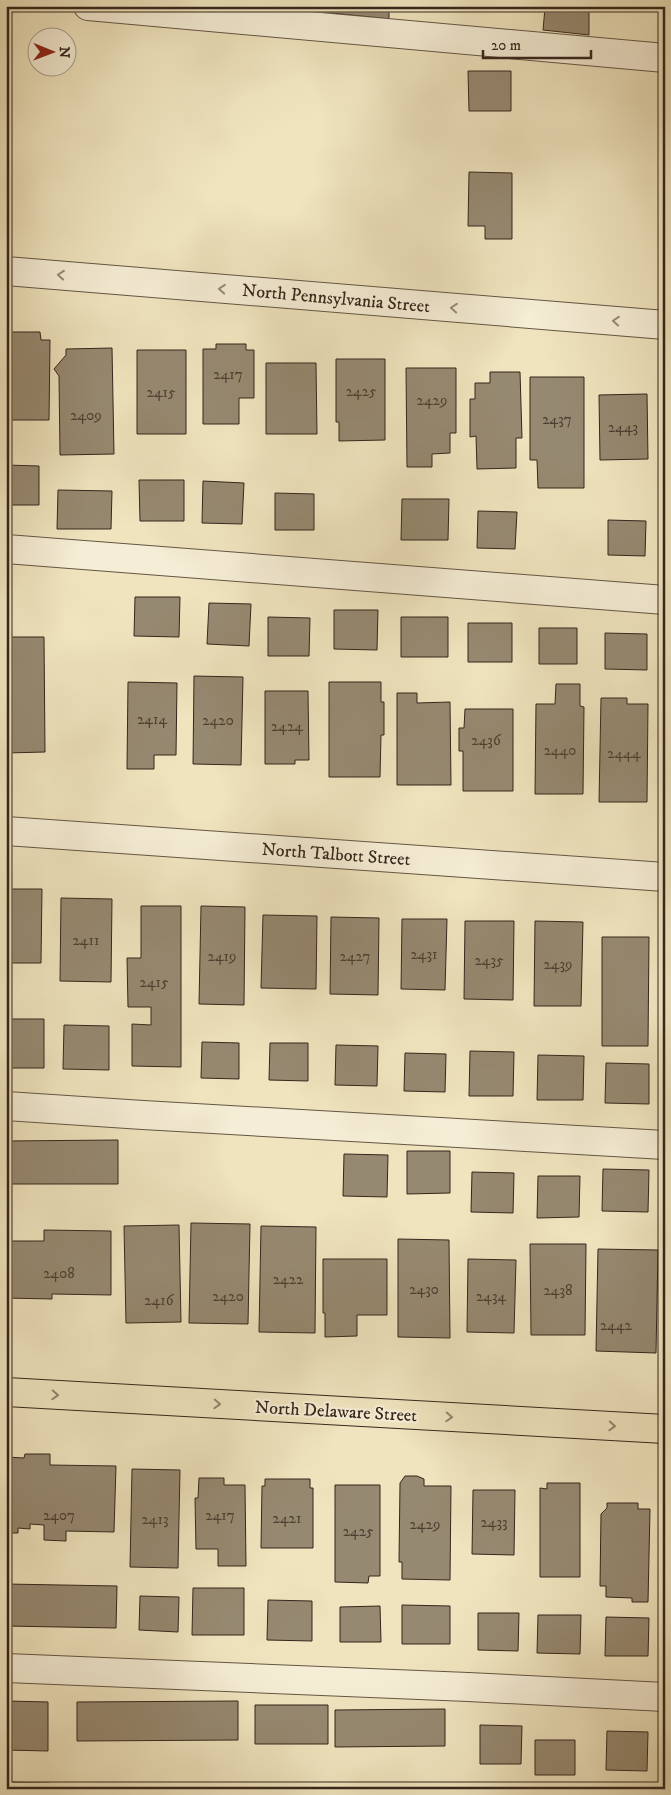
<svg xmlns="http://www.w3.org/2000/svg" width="671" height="1795" font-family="'IM FELL DW Pica',serif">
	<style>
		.building { fill: #968971; stroke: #35261d }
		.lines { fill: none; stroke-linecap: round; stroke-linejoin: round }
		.minor-casing { stroke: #645645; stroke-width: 30 }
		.major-casing { stroke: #35261d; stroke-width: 30 }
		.minor { stroke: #f5edd5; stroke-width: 28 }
		.major { stroke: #efe4be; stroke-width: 28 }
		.oneway { stroke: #958a79 }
		.oneway2 { stroke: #92856e }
		.labels { text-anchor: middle; stroke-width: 4.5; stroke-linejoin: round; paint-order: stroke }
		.number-label { font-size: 15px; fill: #4d3f32 }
		.street-label { font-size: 18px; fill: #35261d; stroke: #f5edd5 }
	</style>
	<rect width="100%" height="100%" fill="#efe4be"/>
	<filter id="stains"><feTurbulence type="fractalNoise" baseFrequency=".004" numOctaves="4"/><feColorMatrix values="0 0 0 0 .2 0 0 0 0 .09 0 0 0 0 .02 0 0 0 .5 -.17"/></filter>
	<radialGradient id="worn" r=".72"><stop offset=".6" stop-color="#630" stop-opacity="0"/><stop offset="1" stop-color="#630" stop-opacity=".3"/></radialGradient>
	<path class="building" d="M265,6H389V19Z
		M523,6H589V35L543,30L545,8H523Z
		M468,71H511V111H469Z
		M469,172L512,173V239H485V226H468Z
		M6,332H40L41,340H50L49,420H6Z
		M216,344H246V350H254V398H239V424H203V349H216Z
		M112,348L114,454L60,455L59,376L54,369L66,355V349Z
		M137,350H186V434H137Z
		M336,359H385V440L339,441V422H336Z
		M266,363H316L317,434H266Z
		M406,368H456V433H450V453L432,454V467H407Z
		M490,372H520L522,438H516V468L477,469L476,436L470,437V399H475V383H490Z
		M530,377H584V488H538L537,460H530Z
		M647,394L648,459L600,460L599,395Z
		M6,465L39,466V505H6Z
		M139,480H184V521H140Z
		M203,481L244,483L242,524L202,523Z
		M58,490L112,491L111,529H57Z
		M275,493L314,494V530H275Z
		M402,499H449L448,540H401Z
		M478,511L517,512L515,549L477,548Z
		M608,520L646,521L645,556L608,555Z
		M135,597H180L179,637L134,636Z
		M209,603L251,604L249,646L207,644Z
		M334,610H378L377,650L334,649Z
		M268,617L310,618L309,656H268Z
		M401,617H448V657H401Z
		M468,623H512V662H468Z
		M539,628H577V664H539Z
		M605,633L647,634V670L605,669Z
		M6,637H44L45,752L6,753Z
		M194,676L243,677L241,765L193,764Z
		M128,682L177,683L176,755H154V769H127Z
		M329,682H381V702H384V735H381L380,777H329Z
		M556,684H580V706L584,707L583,794H535L536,704H555Z
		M265,691H308L309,760H295V764H265Z
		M397,693H417V703L450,702L451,785H397Z
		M601,698H627V704H648L647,802H599Z
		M465,709H513V791H463V751H459V728H464Z
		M12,889H42L41,963H6V896H10Z
		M61,898L112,899L111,982L60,981Z
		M141,906H181V1067L132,1066V1024L151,1025V1007H128L127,958H141Z
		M201,906L245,907L244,1005L199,1004Z
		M263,915L317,916L316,989L261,988Z
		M331,917L379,918L378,995L330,994Z
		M402,919H447L445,990L401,989Z
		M465,921H514L513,1000L464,999Z
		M535,921L583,922L581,1006H534Z
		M602,937H649L648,1046H602Z
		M6,1019H44V1068H6Z
		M64,1025L109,1026V1070L63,1069Z
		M202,1042L239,1043V1079L201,1078Z
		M270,1043H308V1081L269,1080Z
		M336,1045L378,1046L377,1086L335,1085Z
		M470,1051L514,1052L513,1096H469Z
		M405,1053L446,1054L445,1092L404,1091Z
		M538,1055L584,1056L583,1100H537Z
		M606,1063L649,1064V1104L605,1103Z
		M118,1140V1184H6V1141Z
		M407,1151H450V1193L407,1194Z
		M344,1154L388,1155L387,1197L343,1196Z
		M603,1169L649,1170L648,1212L602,1211Z
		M472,1172L514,1173L513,1213L471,1212Z
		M538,1176H580L579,1217L537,1218Z
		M191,1223L250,1224L248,1324L189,1323Z
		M179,1225L181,1322L126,1323L124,1226Z
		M261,1226L316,1227L315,1333L259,1332Z
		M44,1230L111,1231V1295L52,1294V1299L6,1298V1241H44Z
		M398,1239L449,1240L450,1338L398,1337Z
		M530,1244H586L585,1335H531Z
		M598,1249L658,1250L656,1353L596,1351Z
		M323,1259H387V1315H357V1336L325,1337V1313H323Z
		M468,1259L516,1260L514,1333L467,1332Z
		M25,1454H50V1465L116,1466L114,1532L66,1531V1541L44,1540V1525L30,1524V1529L18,1528V1533H6V1457L24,1458Z
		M132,1469L180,1470L178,1568L130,1567Z
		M405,1476H417L424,1479V1486H451L450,1580L402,1579V1562H399L400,1483Z
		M199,1478H224V1485H245L246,1566H218V1549H196L195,1498H198Z
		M265,1479H310V1488H313V1548H261L262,1486H265Z
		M547,1483H580V1577H540V1488L547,1489Z
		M335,1485H380V1576H369L368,1583L335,1582Z
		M473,1490H515L514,1555L472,1554Z
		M607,1503H638V1509H650L648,1602H632V1598L606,1597V1586H600L601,1514L607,1508Z
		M6,1584L117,1586L116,1628L6,1626Z
		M193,1588H244V1635H192Z
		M140,1596L179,1597L178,1632L139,1630Z
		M268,1600L312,1601V1641L267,1640Z
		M402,1605L450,1606V1644H402Z
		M380,1606L381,1642H340V1607Z
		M478,1613H519L518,1651L478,1650Z
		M538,1615H581L580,1654L537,1653Z
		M606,1617L649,1618L648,1656H605Z
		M6,1701L48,1702V1751L6,1750Z
		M238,1701V1740L77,1741V1702Z
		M255,1705H328V1744H255Z
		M445,1709V1746L335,1747V1710Z
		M480,1725L522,1726L521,1764H480Z
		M607,1731L648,1732L647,1771L606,1770Z
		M535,1740H575V1775H535Z
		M6,1782L50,1783V1789H6Z"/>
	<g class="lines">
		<defs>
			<path id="minor" d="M88,6L665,58
				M6,271L665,325
				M6,549L665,600
				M6,831L665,877
				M6,1106L143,1115L665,1145
				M6,1668L468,1687L665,1697"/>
			<path id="major" d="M6,1392L665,1429"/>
		</defs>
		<use href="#minor" class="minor-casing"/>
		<use href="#major" class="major-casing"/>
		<use href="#minor" class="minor"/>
		<use href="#major" class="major"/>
	</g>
	<defs><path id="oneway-chevron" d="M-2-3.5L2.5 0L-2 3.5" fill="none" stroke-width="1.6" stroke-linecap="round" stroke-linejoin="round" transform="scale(1.25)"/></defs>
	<g class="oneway">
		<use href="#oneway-chevron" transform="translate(61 275) rotate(-175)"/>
		<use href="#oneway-chevron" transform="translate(222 289) rotate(-175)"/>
		<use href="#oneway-chevron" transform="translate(454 308) rotate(-175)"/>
		<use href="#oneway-chevron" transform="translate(616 321) rotate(-175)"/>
	</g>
	<g class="oneway2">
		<use href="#oneway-chevron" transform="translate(55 1395) rotate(3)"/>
		<use href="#oneway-chevron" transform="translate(217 1404) rotate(3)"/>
		<use href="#oneway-chevron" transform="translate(449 1417) rotate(3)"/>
		<use href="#oneway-chevron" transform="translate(612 1426) rotate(3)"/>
	</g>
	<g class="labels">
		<g class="number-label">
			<text x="228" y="379">2417</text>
			<text x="361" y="396">2425</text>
			<text x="161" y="397">2415</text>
			<text x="432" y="405">2429</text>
			<text x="86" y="420">2409</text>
			<text x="557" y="424">2437</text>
			<text x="623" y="432">2443</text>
			<text x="152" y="724">2414</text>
			<text x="218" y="725">2420</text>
			<text x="287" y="731">2424</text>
			<text x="486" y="745">2436</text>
			<text x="560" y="755">2440</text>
			<text x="624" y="758">2444</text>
			<text x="86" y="945">2411</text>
			<text x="424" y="959">2431</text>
			<text x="222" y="961">2419</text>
			<text x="355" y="961">2427</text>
			<text x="489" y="965">2435</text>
			<text x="558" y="969">2439</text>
			<text x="154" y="987">2415</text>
			<text x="59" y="1278">2408</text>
			<text x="288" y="1284">2422</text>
			<text x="424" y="1294">2430</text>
			<text x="558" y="1295">2438</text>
			<text x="228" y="1301">2420</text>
			<text x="491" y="1301">2434</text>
			<text x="159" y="1305">2416</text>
			<text x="616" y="1330">2442</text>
			<text x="59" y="1520">2407</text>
			<text x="220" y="1520">2417</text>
			<text x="287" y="1523">2421</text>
			<text x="155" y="1524">2413</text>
			<text x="494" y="1527">2433</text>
			<text x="425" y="1529">2429</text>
			<text x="358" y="1536">2425</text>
		</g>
		<g class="street-label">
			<text transform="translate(336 298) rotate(5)" y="6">North Pennsylvania Street</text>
			<text transform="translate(336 854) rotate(4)" y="6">North Talbott Street</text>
			<text transform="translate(336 1411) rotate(3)" y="6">North Delaware Street</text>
		</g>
	</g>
	<rect width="671" height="1795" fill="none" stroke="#efe4be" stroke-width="25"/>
	<rect x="8" y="8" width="656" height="1780" fill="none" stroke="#35261d" stroke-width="2.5"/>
	<rect x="12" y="12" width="646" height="1770" fill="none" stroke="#35261d"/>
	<g transform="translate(52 52) rotate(91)"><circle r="24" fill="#f5edd5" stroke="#a89d8b"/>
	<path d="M0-4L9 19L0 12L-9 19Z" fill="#8f2418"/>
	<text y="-8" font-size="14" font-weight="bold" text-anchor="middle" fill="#35261d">N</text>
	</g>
	<path d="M483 50v8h108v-8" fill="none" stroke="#35261d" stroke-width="2.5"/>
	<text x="491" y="50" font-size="15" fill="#35261d" stroke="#f5edd5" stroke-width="4" paint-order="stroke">20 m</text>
	<rect width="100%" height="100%" filter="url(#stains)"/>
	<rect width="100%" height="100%" fill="url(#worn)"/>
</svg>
